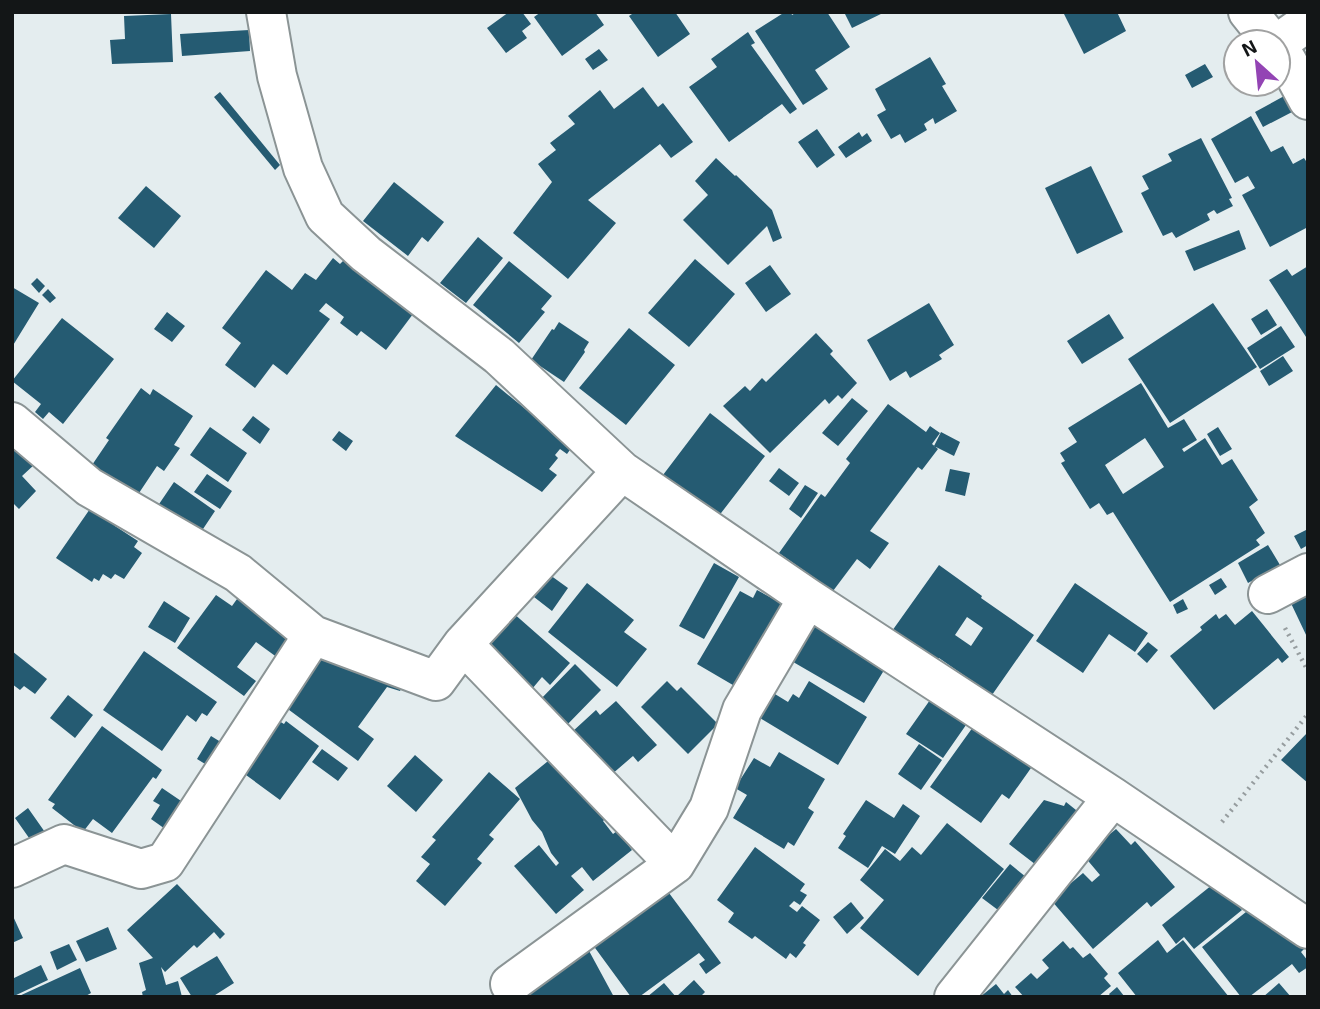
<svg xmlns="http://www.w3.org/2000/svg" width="1320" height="1009" font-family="'Exo 2',sans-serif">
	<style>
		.building { fill: #255b72; fill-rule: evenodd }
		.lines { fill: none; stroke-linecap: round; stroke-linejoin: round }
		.street-casing { stroke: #8b9495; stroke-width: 42 }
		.path { stroke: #969d9f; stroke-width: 4.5; stroke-dasharray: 2 5; stroke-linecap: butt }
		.street { stroke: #fff; stroke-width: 38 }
	</style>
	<rect width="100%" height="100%" fill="#e4edef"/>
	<path class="building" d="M509,12H522L531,24L522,31L527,38L506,53L487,28Z
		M541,12H595L604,25L562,56L534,17Z
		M635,12H675L690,34L658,57L629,16Z
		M785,12H791L792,15L797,12H827L850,47L815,70L828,89L803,105L755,31Z
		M844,12H885L852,28Z
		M1063,12H1117L1126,31L1084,54Z
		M171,14L173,62L112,64L110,40L125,39L124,16Z
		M249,30L250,51L182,56L180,34Z
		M748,32L755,43L751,45L797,109L790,114L782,104L729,142L689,87L717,67L711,59Z
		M599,49L608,60L593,70L585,59Z
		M930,57L946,84L942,86L957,111L935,124L933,118L924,124L927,130L905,143L900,134L891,139L877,115L886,110L875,89Z
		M1205,64L1213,77L1192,88L1185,75Z
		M643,87L658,107L663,103L693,142L671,158L660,144L588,200L616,223L568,279L513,233L552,182L538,164L556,150L550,143L575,124L568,116L600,90L614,109Z
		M220,92L280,165L275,170L214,97Z
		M1286,95L1294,111L1263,127L1255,112Z
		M1251,116L1271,152L1283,146L1293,164L1304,158L1308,164V227L1270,247L1242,195L1255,188L1248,176L1235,183L1211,139Z
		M817,129L835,155L817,168L798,142Z
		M859,132L862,137L867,133L872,141L846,158L838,147Z
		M1201,138L1232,198L1229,199L1233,206L1217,214L1214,210L1207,214L1210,220L1176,238L1172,232L1163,236L1141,193L1149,189L1142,176L1172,161L1168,154Z
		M716,158L735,176L736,175L772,210L782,238L773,242L767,226L728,265L683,220L708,195L695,181Z
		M1091,166L1123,232L1077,254L1045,188Z
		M394,182L444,222L428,242L422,237L408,256L363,221Z
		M146,186L181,216L154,248L118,218Z
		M1239,230L1246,249L1194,271L1185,251Z
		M478,237L503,258L466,303L440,283Z
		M333,258L340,264L344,260L413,314L386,350L361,331L357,336L340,323L344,317L326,303L319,311L330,319L287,375L273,364L255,388L225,365L241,343L222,328L266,270L292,290L305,273L316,280Z
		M695,259L735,294L689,347L648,313Z
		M509,261L552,296L541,309L545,312L519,343L473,305Z
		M770,265L791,294L766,312L745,283Z
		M1308,266V340L1269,280L1287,269L1292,276Z
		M37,278L45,286L39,293L31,284Z
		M12,287L39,303L12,347Z
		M48,289L56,298L50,303L42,295Z
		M929,303L954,345L939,355L942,359L910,378L906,371L890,381L867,340Z
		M1213,303L1257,367L1170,423L1128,359Z
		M1267,309L1277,325L1261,335L1251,319Z
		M167,312L185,326L172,342L154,329Z
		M1109,314L1124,338L1082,364L1067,341Z
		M62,318L114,359L63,424L49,412L43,419L35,412L41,404L12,381Z
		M559,322L589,342L584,350L585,352L564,382L531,360L552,329L554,330Z
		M1281,326L1295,347L1260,369L1247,348Z
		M629,328L675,365L626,425L579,388Z
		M816,333L833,351L830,354L857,383L842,399L838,395L829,404L825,399L770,453L723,406L745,386L750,391L762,378L766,382Z
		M1283,356L1293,371L1269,386L1260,371Z
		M1141,383L1168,428L1184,419L1197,440L1182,449L1184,452L1205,438L1222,465L1232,459L1258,500L1249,507L1265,533L1256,540L1260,545L1170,602L1113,512L1107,515L1099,503L1090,509L1061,463L1065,461L1060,453L1077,442L1068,428ZM1145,438L1164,467L1123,494L1105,465Z
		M496,385L572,447L567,454L560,449L555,455L558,458L549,469L557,475L542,492L455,436Z
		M141,388L150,395L153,389L193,416L174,445L180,448L164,471L157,466L135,499L90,468L109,440L106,438Z
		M852,398L868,411L838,446L822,433Z
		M888,404L926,432L930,426L940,433L932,444L938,449L922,470L918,467L870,531L889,543L870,569L857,559L833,591L779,553L821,494L825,497L850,463L846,459Z
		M710,413L765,456L718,517L663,475Z
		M253,416L270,429L260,444L242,430Z
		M210,427L247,453L228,482L190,455Z
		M1218,427L1232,449L1220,456L1207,434Z
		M339,431L353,441L346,451L332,440Z
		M941,432L960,442L954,456L934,446Z
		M12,442L35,464L22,476L36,491L19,509L12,502Z
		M779,468L799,483L789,496L769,481Z
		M950,469L970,473L965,496L945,491Z
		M207,474L232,491L220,509L194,492Z
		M174,482L215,511L197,538L155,510Z
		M805,485L818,493L801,518L789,509Z
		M92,506L118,523L115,526L138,541L134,547L142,553L124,579L115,574L111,579L103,574L99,581L94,578L92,582L56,558Z
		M1308,529V545L1301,549L1294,536Z
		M1268,545L1280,565L1248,583L1238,563Z
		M714,563L739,577L704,639L679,626Z
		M939,565L982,596L981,598L1034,635L992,695L939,658L936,661L892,631ZM967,617L983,628L971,646L955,635Z
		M550,575L568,588L552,611L534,597Z
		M1221,578L1227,587L1215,595L1209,585Z
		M587,583L634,620L624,632L647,649L617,687L548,632Z
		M1075,583L1148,633L1135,652L1109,634L1083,673L1036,641Z
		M1308,587V639L1288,597Z
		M757,590L786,606L738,688L697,664L740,591L753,598Z
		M242,592L293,638L278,658L256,642L237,667L256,681L244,696L177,648L216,595L232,606Z
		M1183,599L1188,609L1177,614L1173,605Z
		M164,601L190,618L175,643L148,627Z
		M1252,611L1289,657L1282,663L1278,658L1214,710L1170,656L1202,630L1200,627L1216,614L1219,619L1226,614L1235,625Z
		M512,612L570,663L550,685L542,677L532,689L482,645Z
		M810,621L886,667L864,703L788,659Z
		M1148,642L1158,650L1147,663L1137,654Z
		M12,651L47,679L35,694L24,686L20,690L12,684Z
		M144,651L217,702L207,716L202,713L196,722L187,715L162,751L103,710Z
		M312,654L403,685L400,691L387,687L358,727L374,739L358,761L277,701Z
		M575,664L601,690L563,729L537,703Z
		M667,681L677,691L681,687L718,724L688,754L641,707Z
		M809,681L867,717L838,765L755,715L770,691L788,702L793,694L799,698Z
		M68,695L93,715L75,738L50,718Z
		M930,700L966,725L943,758L906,734Z
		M616,701L657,745L638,762L633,756L611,775L572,732L596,710L600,715Z
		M279,721L284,724L286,721L319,746L280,800L246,775L248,772L243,769Z
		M102,726L162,770L156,779L153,777L112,833L93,819L83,832L52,808L55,804L48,800Z
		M973,727L1031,768L1009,799L1002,794L981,823L930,787Z
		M1308,732V783L1281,760Z
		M211,736L224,744L210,767L197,759Z
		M919,744L942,760L921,790L898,774Z
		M322,749L348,768L338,781L312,762Z
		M779,752L825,779L808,808L814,812L794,846L788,842L784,849L733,818L747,795L735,788L754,758L770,767Z
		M415,755L443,780L416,812L387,786Z
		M553,757L606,818L603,821L613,834L617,831L632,850L593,881L582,867L571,876L584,890L556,914L514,866L539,845L556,866L559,863L551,853L542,832L532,820L515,788Z
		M489,772L520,799L489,835L494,839L477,859L482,863L445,906L416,881L430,864L421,857L436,840L432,837Z
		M162,788L187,805L168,831L151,819L160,805L153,801Z
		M866,800L894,818L903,804L920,816L895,854L882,846L868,868L838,848L846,836L843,834Z
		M1044,800L1064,806L1066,802L1086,818L1044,871L1009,844Z
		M28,808L47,835L34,845L15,818Z
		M947,823L1004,869L918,976L860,928L884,900L860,880L885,849L900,861L912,847L921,855Z
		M1116,829L1131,845L1135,841L1175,887L1151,907L1147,902L1093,949L1051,900L1083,873L1092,882L1100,875L1084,856Z
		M755,847L805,884L800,891L807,895L800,905L794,901L789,906L797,912L802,906L820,920L803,943L806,945L796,958L790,953L786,959L755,936L752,939L728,922L734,913L717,900Z
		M1010,864L1026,877L998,910L982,898Z
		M1217,881L1242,910L1194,949L1184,937L1176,944L1162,925Z
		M177,884L225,934L220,939L214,932L197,948L194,945L165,972L161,967L166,985L178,981L182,997H143L142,992L146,990L139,963L153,958L127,930Z
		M659,891L663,897L669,893L721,963L706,974L699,964L705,960L699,953L639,997H631L590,941Z
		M851,902L864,918L847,934L833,917Z
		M1251,908L1306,947L1301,952L1308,961V967L1299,973L1292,964L1249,997H1241L1202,947Z
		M12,914L23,938L12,943Z
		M108,927L117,949L86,962L76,941Z
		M1158,940L1167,953L1183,940L1229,997H1137L1118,973Z
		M1063,941L1070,949L1073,947L1083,958L1090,953L1108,974L1104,978L1111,986L1098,997H1024L1015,987L1031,973L1037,979L1049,968L1042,960Z
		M69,944L77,960L57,970L50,952Z
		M588,949L614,997H518Z
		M217,956L234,983L212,997H192L180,978Z
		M41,965L48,980L12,997V979Z
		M80,968L91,993L84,997H17Z
		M694,980L705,992L700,997H676Z
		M664,983L676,997H647Z
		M1279,983L1291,997H1263Z
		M996,984L1004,994L1008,990L1013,997H980Z
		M1117,987L1124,996L1111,997L1109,994Z"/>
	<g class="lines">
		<defs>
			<path id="street" d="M266,12L277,76L303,168L325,216L366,254L499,356L622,471L808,598L1113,797L1308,929
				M1248,12L1272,42
				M1278,43L1308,22
				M1278,49L1287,61L1308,100
				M12,422L89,487L238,573L313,635
				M1268,594L1308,573
				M463,644L675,864
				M12,868L64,844L141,869L165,862L313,635L436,681L463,644L622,471
				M510,984L675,864L709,808L742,710L808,598
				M954,997L1113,797"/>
		</defs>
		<use href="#street" class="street-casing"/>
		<path class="path" d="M1285,628L1308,671
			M1222,822L1308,714"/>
		<use href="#street" class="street"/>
	</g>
	<rect width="1320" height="1009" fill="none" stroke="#131617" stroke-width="28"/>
	<g transform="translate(1257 63) rotate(333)"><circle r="33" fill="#ffffff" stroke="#a1a2a2" stroke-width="2"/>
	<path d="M0-5L12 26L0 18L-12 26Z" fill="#9344b4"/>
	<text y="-10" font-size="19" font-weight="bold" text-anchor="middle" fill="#131617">N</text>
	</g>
</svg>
